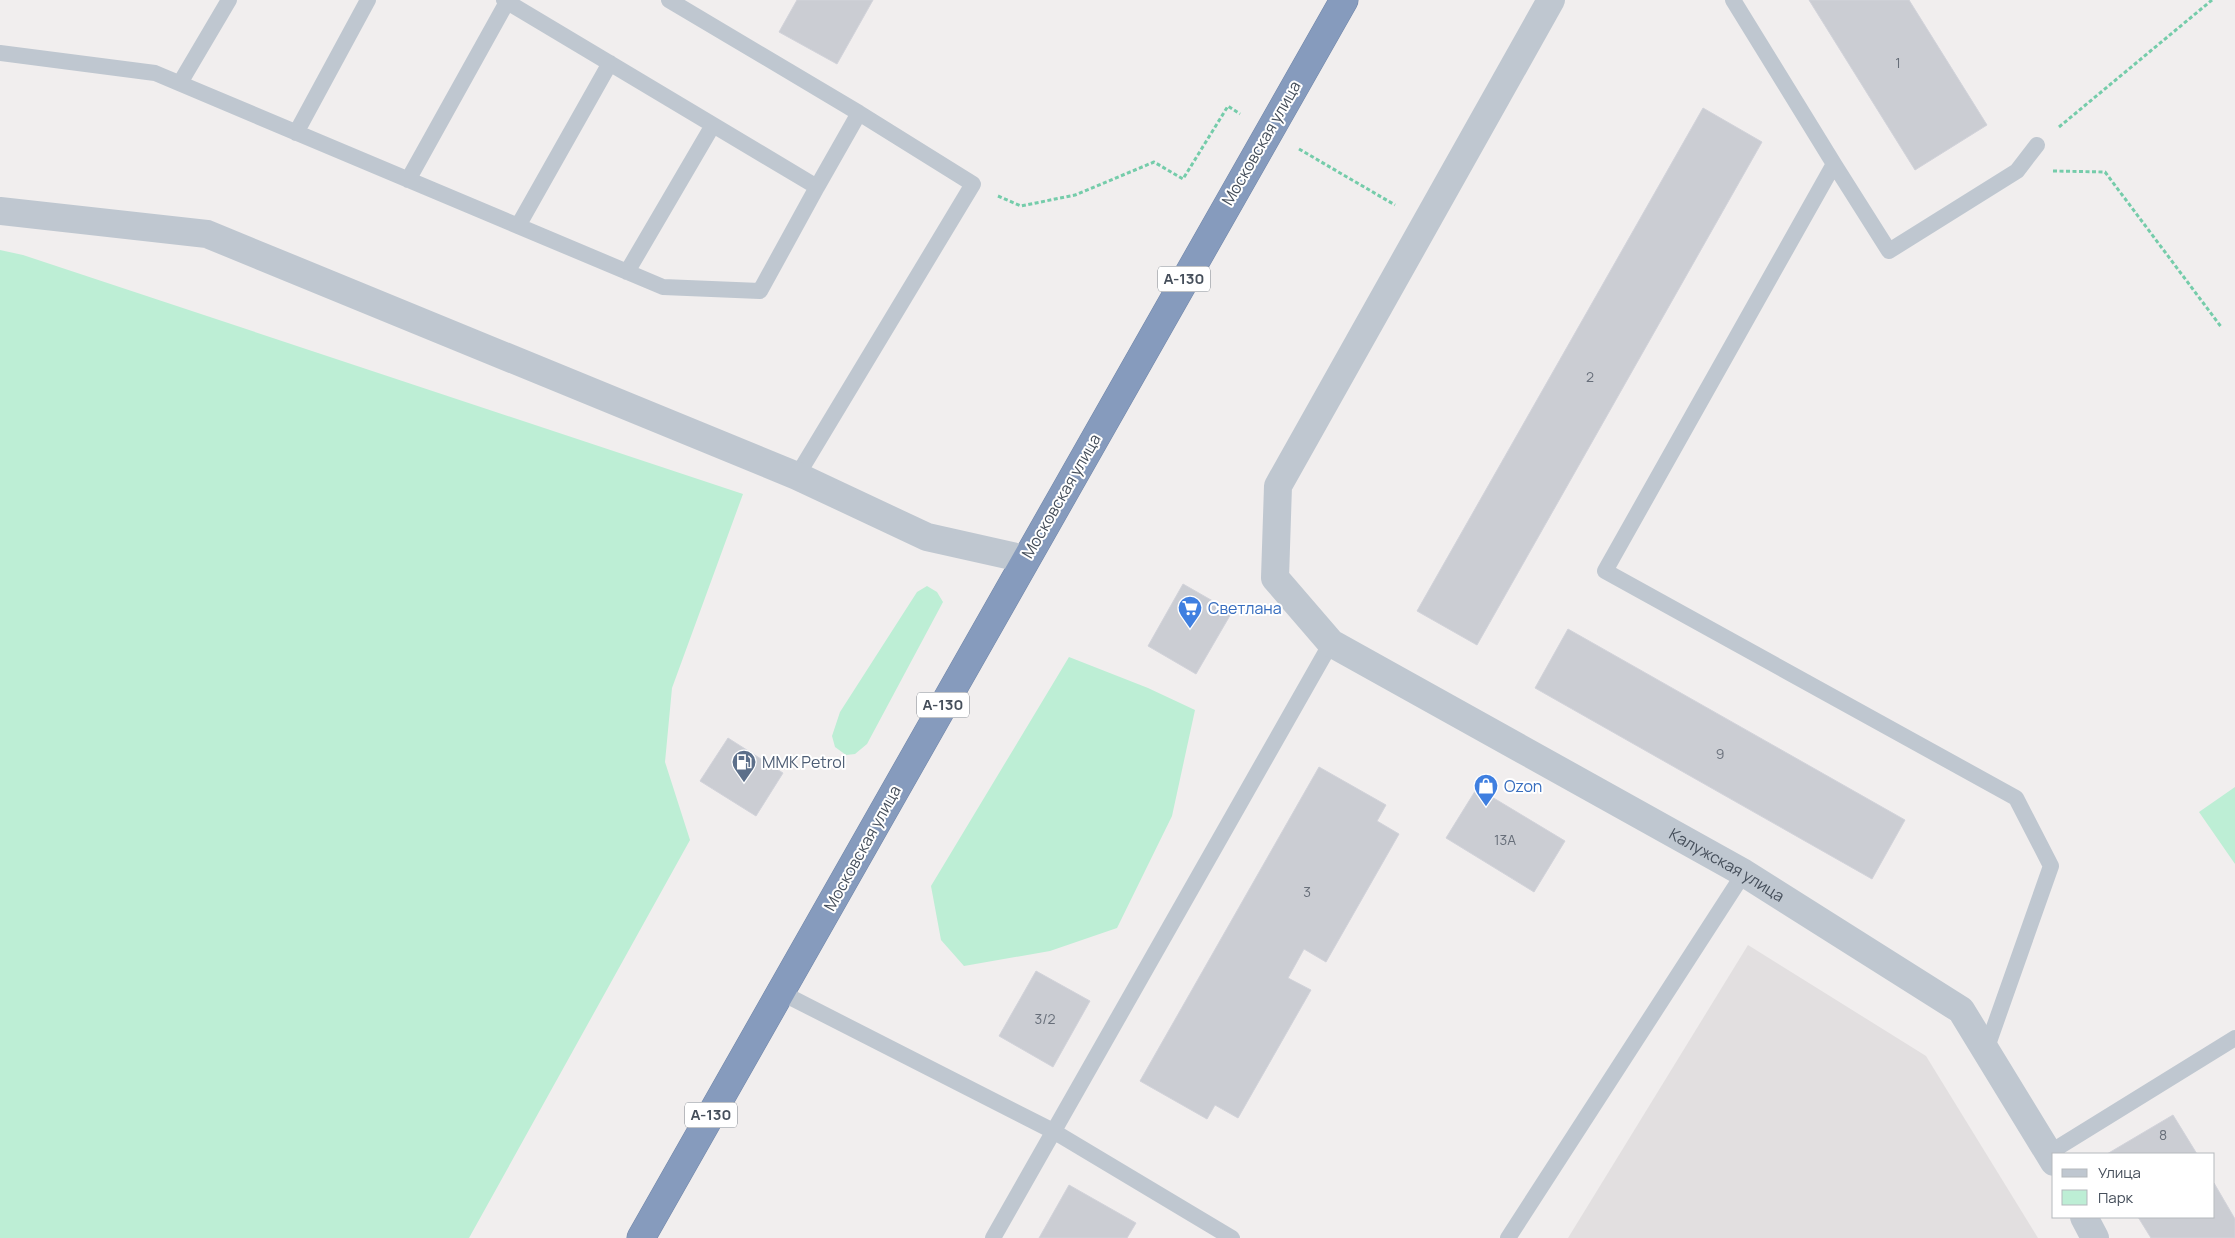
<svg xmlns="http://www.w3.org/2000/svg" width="2235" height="1238" font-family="Manrope,sans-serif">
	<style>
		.education { fill: #e2dfe0 }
		.green { fill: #bdeed5 }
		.building { fill: #cbcdd3; stroke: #d2d3da }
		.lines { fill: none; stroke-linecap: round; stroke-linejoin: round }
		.highway-casing { stroke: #7186a8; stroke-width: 29 }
		.path { stroke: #75ccaa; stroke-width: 3; stroke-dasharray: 4 2.5; stroke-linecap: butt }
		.lane { stroke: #bfc7d0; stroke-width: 16 }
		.street { stroke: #bfc7d0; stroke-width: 28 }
		.highway { stroke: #869bbd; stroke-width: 28 }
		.labels { text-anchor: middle; stroke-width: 4; stroke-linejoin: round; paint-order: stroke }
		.number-label { font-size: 14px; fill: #676e79 }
		.shield { fill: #fff; stroke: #7e848c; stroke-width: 1 }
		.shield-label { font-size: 15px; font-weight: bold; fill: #464f5b }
		.street-label { font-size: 16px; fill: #464f5b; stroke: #fff }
		.shop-label { font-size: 16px; fill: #366cbe; stroke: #fff; text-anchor: start }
		.service-label { font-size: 16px; fill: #4e5e75; stroke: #fff; text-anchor: start }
	</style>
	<rect width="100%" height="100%" fill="#f1eeee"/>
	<path class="education" d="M1748,945L1926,1056L2038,1238H1568Z"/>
	<path class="green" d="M0,250L23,255L743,494L672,688L665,762L690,840L469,1238H0Z
		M927,586L937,592L943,602L867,744L855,754L846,755L835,747L832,736L840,712L917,592Z
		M1069,657L1148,688L1195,710L1172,816L1117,928L1050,951L964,966L941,940L931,886Z
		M2235,787V864L2199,812Z"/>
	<path class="building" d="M797,0H873L837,64L779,32Z
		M1809,0H1909L1987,125L1915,170Z
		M1703,108L1762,142L1477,645L1417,611Z
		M1183,584L1232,612L1196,674L1148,646Z
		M1568,629L1905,820L1872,879L1535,688Z
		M728,738L783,773L756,816L700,781Z
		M1319,767L1386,805L1377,821L1399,834L1326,962L1304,949L1288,978L1311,990L1238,1118L1215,1105L1207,1119L1140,1081Z
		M1477,788L1565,841L1534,892L1446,838Z
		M1036,971L1090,1001L1053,1067L999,1036Z
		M2173,1115L2197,1154H2107Z
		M2214,1183L2235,1219V1238H2151L2138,1217H2214Z
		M1069,1185L1136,1223L1127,1238H1039Z"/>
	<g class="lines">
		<defs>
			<path id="highway" d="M641,1238L1344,0"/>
		</defs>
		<use href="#highway" class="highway-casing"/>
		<path class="path" d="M2059,127L2212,0
			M1299,149L1395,205
			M2053,171L2105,172L2222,328
			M998,196L1021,206L1075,195L1154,162L1183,179L1228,106L1240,114"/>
		<path class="lane" d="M669,0L859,113L817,187
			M1733,0L1834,164L1605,571L2016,798L2051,866L1985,1053
			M0,53L155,73L663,287L760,291L817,187L504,0
			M180,83L229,0
			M296,133L368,0
			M1834,164L1889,251L2017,171L2037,145
			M408,180L507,2
			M518,226L610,63
			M627,272L713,125
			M797,476L973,184L859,113
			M780,992L1053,1131L1232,1238
			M2049,1153L2235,1038
			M993,1238L1331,643
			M1508,1238L1744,873"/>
		<g class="street">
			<path id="s1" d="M1551,0L1278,486L1275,578L1331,643L1744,873L1961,1010L2054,1162"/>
			<path d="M0,211L207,234L797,476L927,537L1025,559"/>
			<path d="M2084,1217L2095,1238"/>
		</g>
		<use href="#highway" class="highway"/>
	</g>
	<defs>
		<symbol id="supermarket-pin" viewBox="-11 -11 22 30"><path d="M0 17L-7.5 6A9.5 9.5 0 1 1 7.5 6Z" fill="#3f7fe0" stroke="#fff"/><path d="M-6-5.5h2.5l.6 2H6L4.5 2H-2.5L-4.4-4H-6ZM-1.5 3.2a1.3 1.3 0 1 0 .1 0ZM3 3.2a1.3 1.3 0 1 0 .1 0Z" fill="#fff"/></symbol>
		<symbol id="fuel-pin" viewBox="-11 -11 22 30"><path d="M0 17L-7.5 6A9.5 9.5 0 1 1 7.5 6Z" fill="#5c6f8a" stroke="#fff"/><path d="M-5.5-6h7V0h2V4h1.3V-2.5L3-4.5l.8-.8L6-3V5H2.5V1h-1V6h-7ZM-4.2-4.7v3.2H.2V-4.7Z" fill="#fff"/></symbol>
		<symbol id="shop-pin" viewBox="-11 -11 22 30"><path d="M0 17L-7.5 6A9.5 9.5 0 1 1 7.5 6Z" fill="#3f7fe0" stroke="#fff"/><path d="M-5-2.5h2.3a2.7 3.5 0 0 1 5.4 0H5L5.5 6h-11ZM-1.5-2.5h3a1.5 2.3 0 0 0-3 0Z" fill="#fff"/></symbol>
	</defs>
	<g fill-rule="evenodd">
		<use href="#supermarket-pin" x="1176" y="594" width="28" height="38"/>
		<use href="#fuel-pin" x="730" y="748" width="28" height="38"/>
		<use href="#shop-pin" x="1472" y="772" width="28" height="38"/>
	</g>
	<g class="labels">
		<g class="number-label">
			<text x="1898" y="68">1</text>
			<text x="1590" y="382">2</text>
			<text x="1720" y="759">9</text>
			<text x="1505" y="845">13А</text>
			<text x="1307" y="897">3</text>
			<text x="1045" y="1024">3/2</text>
			<text x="2163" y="1140">8</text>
		</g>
		<g class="shield">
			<rect x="1158" y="266.5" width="52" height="25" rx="4"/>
			<rect x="917" y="692.5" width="52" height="25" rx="4"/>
			<rect x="685" y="1102.5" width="52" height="25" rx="4"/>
		</g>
		<g class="shield-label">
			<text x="1184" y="284">А-130</text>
			<text x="943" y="710">А-130</text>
			<text x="711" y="1120">А-130</text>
		</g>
		<g class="street-label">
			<text transform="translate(1261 143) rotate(-60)" y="6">Московская улица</text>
			<text transform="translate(1061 496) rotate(-60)" y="6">Московская улица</text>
			<text transform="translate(862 848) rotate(-61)" y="6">Московская улица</text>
			<text dy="6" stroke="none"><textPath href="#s1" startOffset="1189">Калужская улица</textPath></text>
		</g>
		<g class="shop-label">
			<text x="1208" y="614">Светлана</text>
			<text x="1504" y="792">Ozon</text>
		</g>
		<g class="service-label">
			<text x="762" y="768">MMK Petrol</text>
		</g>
	</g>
	<rect x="2052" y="1153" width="162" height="65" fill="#ffffff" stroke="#b5b9bd"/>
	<rect x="2062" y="1169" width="25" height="8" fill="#bfc7d0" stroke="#b5b9bd"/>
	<text x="2098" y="1178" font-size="15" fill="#464f5b">Улица</text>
	<rect x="2062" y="1190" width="25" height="15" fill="#bdeed5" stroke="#b5b9bd"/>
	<text x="2098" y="1203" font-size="15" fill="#464f5b">Парк</text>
</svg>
